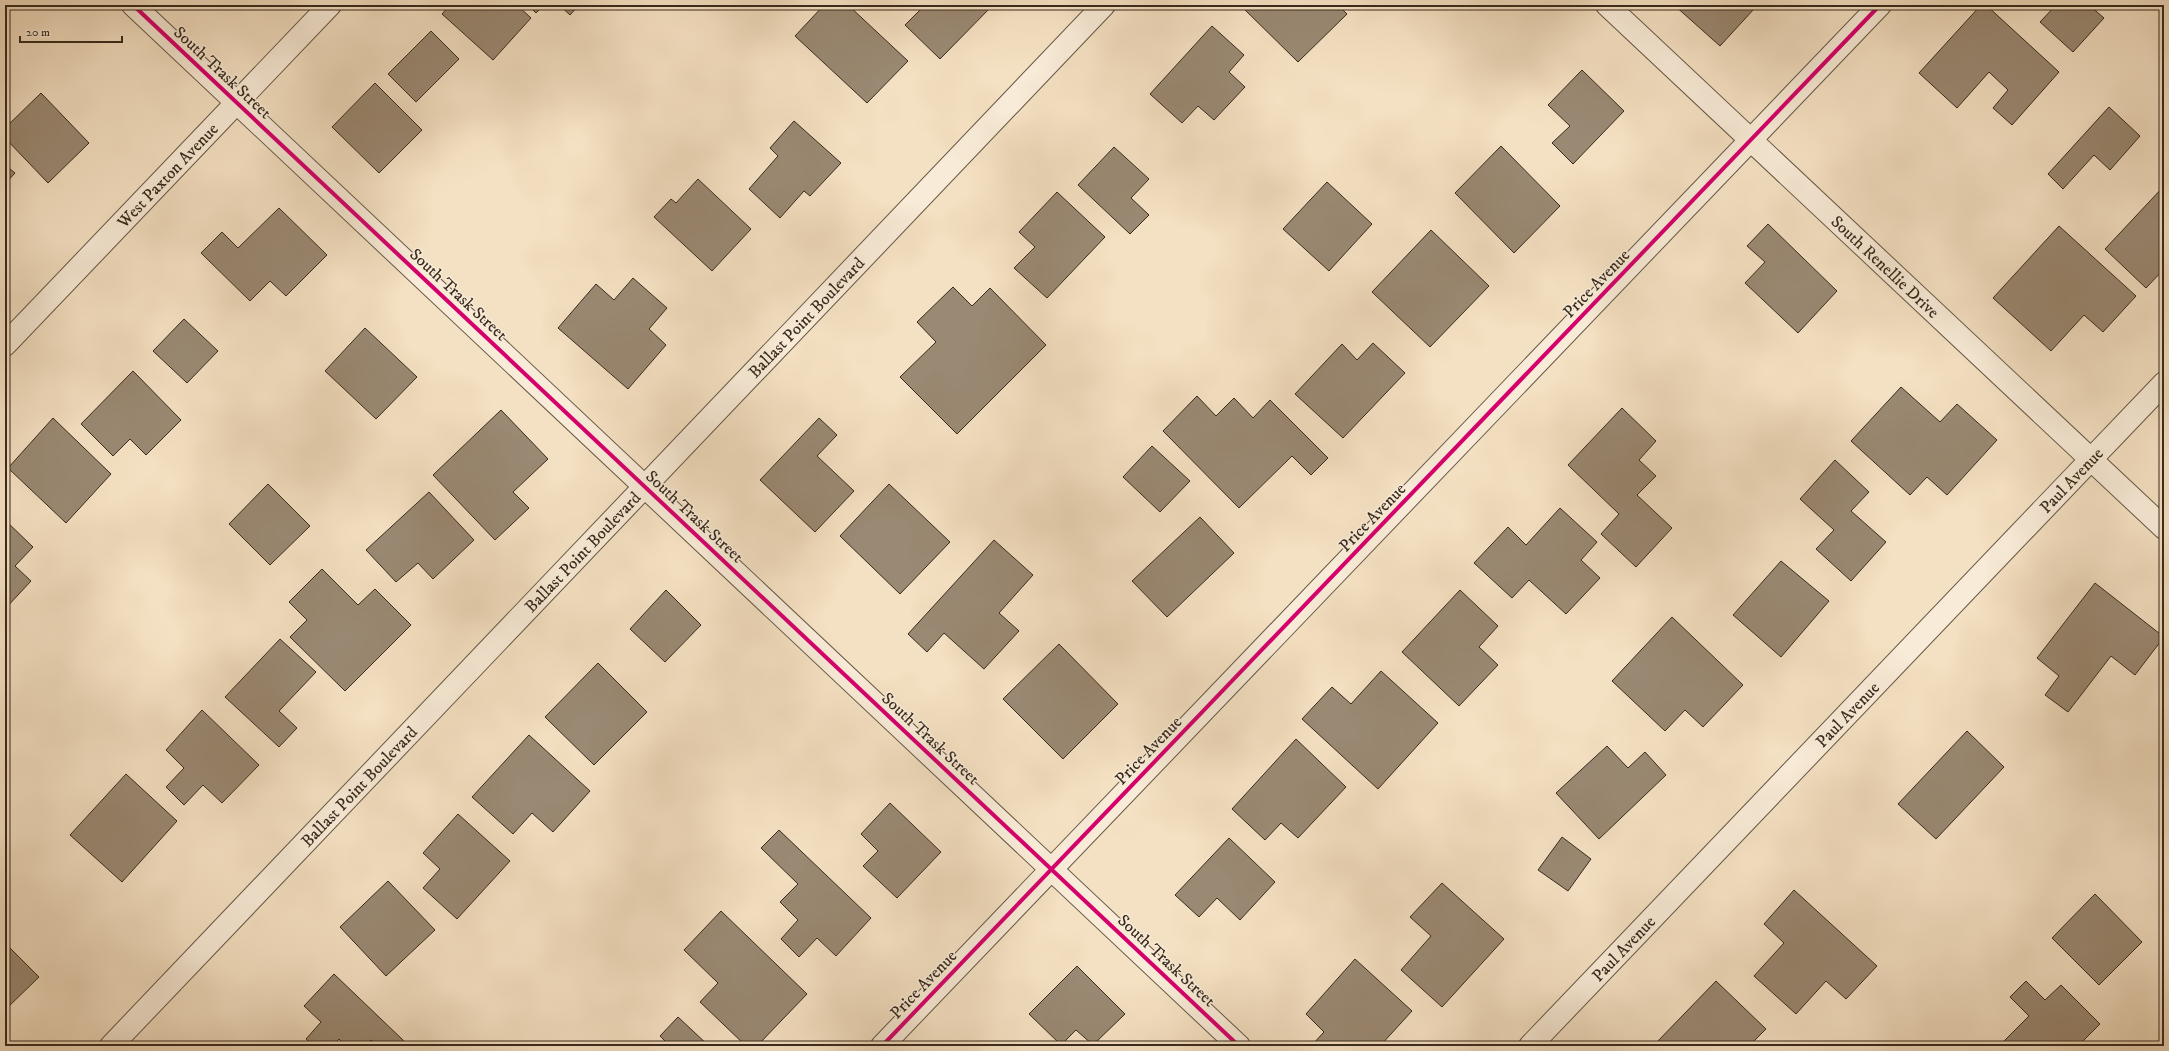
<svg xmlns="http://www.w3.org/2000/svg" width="2169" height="1051" font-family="'IM FELL DW Pica',serif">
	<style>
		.building { fill: #9a8973; stroke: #382a1d }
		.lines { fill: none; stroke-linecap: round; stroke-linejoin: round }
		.minor-casing { stroke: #675846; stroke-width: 24 }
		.minor { stroke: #f8ebd7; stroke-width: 22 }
		.cycleway-casing { stroke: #f8ebd7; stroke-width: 6 }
		.cycleway { stroke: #d6006c; stroke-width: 4 }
		.labels { text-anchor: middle; stroke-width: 3; stroke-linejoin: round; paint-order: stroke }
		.street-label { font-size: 17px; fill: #382a1d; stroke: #f8ebd7 }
	</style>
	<rect width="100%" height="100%" fill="#f4e0c2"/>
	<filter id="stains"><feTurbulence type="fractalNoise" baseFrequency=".005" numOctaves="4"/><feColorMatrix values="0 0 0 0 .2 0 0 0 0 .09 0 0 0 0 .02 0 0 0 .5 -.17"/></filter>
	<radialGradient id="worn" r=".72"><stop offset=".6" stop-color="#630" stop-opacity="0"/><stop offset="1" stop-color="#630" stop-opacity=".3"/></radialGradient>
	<path class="building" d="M450,5H517L531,18L493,60L442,14Z
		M528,5H544L536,13Z
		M559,5H579L570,15Z
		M824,5H848L908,61L867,103L795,36Z
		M921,5H991L992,6L940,59L905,25L923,7Z
		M1240,5H1338L1347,14L1298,62Z
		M1674,5H1749L1754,9L1720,46Z
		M1981,5H1986L2059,72L2012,125L1993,108L2008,90L1989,72L1957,108L1919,73Z
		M2056,5H2089L2104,18L2073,52L2040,22Z
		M1212,26L1244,55L1229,72L1245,87L1214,120L1198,106L1182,123L1150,94Z
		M431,31L459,59L416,102L388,74Z
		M1582,70L1624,111L1573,164L1552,143L1570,126L1548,105Z
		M375,83L422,130L379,173L332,127Z
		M41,93L89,143L48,183L5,138V128Z
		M2109,107L2140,136L2110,170L2094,155L2063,189L2048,174Z
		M794,121L841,163L810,196L804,191L780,218L749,189L778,156L770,148Z
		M1501,146L1560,206L1514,253L1455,193Z
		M1114,147L1149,179L1131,198L1149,215L1130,234L1078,185Z
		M5,165L15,173L5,184Z
		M698,179L751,229L712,271L654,217L671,199L676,203Z
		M1327,182L1372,224L1329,271L1283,229Z
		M2164,186V269L2146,288L2105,249Z
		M1057,192L1105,237L1047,298L1014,268L1035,247L1019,232Z
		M279,208L327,255L286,296L270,281L250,301L201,253L222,232L238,248Z
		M1768,224L1837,291L1798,333L1745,283L1765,262L1747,246Z
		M2059,226L2136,296L2103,332L2084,315L2051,351L1993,298Z
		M1431,230L1489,286L1430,347L1372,292Z
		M633,278L667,308L649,329L666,345L628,389L558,328L596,284L614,300Z
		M953,287L972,306L990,288L1046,345L957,434L900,377L936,342L917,322Z
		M184,319L218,351L187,383L153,351Z
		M365,328L417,377L376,419L325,371Z
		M1373,343L1405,373L1343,438L1295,394L1342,344L1357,360Z
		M133,371L181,420L146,455L130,439L113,456L81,424Z
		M1901,387L1940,422L1957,404L1997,440L1947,495L1927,477L1910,495L1851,441Z
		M1197,396L1216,416L1234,398L1253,418L1270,400L1328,458L1311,475L1292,456L1239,508L1163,431Z
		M1622,408L1656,441L1639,460L1656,476L1637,495L1672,528L1636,567L1601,534L1619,514L1568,465Z
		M501,410L548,459L513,492L529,508L495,540L433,475Z
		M53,418L111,474L66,523L8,468Z
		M819,418L837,435L817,456L854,491L815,532L760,480Z
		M1152,446L1190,481L1160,512L1123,477Z
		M1835,460L1869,492L1851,511L1886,542L1851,581L1816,549L1834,530L1800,499Z
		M268,484L310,526L270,565L229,524Z
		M889,484L950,542L900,594L840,536Z
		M429,492L474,540L433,579L418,563L396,582L366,550Z
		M1560,508L1597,542L1581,560L1600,578L1566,614L1529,580L1512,598L1474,563L1508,527L1526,545Z
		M1200,517L1234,553L1167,617L1132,581Z
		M5,520L33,547L15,566L31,581L5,609Z
		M994,540L1033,575L999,613L1019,631L984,669L944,633L927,652L908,634Z
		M1781,561L1829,601L1781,657L1733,615Z
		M322,569L358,605L375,589L411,625L345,691L290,637L307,620L289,602Z
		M2095,583L2164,637L2135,675L2111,656L2068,712L2045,695L2059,676L2037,658Z
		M666,590L701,625L665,662L630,629Z
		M1460,590L1498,626L1479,647L1498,665L1459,706L1402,652Z
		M1672,617L1743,685L1703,727L1685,710L1665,731L1612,681Z
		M280,639L316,672L279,711L297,728L279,747L225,697Z
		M1059,644L1118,704L1063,759L1003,699Z
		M598,663L647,712L594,765L545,717Z
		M1381,671L1438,723L1378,789L1302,719L1332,687L1351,704Z
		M202,710L259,765L222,803L203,785L184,805L166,787L184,768L166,750Z
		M1967,731L2004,767L1936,839L1898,804Z
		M529,735L590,791L553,832L532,813L513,834L472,797Z
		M1296,739L1346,787L1298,838L1281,823L1265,840L1232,809Z
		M1607,746L1628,768L1645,752L1666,775L1599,839L1556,793Z
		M126,774L177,821L122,882L70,835Z
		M890,803L941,852L897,898L863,866L878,851L861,834Z
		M458,814L510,861L457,919L423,888L440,869L423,853Z
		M779,830L871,918L836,956L817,938L799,957L781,939L798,920L780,902L798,884L761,848Z
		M1562,837L1591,859L1568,891L1538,870Z
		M1229,838L1275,882L1240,920L1217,898L1199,917L1175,895Z
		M388,881L435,930L386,976L340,927Z
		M1442,883L1504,939L1442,1007L1401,970L1431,936L1410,917Z
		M1794,890L1877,966L1846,999L1826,981L1796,1014L1754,976L1784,943L1764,924Z
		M2095,894L2142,942L2099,985L2052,938Z
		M721,911L807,994L757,1046H746L700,1002L718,983L684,950Z
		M5,943L39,977L5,1010Z
		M1355,959L1412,1011L1380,1046H1311L1324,1032L1306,1014Z
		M1077,966L1125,1014L1093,1045L1076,1030L1061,1045L1029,1014Z
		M334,974L404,1041L399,1046H378L371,1040L366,1046H346L339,1039L332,1046H314L306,1039L321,1022L304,1006Z
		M1716,981L1766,1029L1749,1046H1658L1655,1044Z
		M2026,981L2045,1000L2061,985L2100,1024L2078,1046H1999L2029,1016L2010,997Z
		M678,1017L709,1046H670L660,1036Z"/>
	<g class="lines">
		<defs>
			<g id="minor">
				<path d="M133,5L1239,1046"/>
				<path id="s1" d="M1607,5L2164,528"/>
				<path id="s2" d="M5,345L330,5"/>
				<path id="s3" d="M111,1046L1104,5"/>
				<path d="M882,1046L1880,5"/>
				<path id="s4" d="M1530,1046L2164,383"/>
			</g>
		</defs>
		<use href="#minor" class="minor-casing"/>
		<use href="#minor" class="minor"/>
		<defs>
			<path id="cycleway" d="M133,5L1239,1046
				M882,1046L1880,5"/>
		</defs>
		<use href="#cycleway" class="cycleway-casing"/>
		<use href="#cycleway" class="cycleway"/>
	</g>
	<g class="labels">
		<g class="street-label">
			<text transform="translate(223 72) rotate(43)" y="6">South Trask Street</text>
			<text dy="6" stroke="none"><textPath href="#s2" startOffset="235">West Paxton Avenue</textPath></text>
			<text dy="6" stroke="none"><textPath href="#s1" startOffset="382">South Renellie Drive</textPath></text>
			<text transform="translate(1596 283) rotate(-46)" y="6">Price Avenue</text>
			<text transform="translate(459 294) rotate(43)" y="6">South Trask Street</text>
			<text dy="6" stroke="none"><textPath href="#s3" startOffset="1007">Ballast Point Boulevard</textPath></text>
			<text dy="6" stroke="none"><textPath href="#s4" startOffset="783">Paul Avenue</textPath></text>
			<text transform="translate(695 516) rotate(43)" y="6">South Trask Street</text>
			<text transform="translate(1372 517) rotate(-46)" y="6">Price Avenue</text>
			<text dy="6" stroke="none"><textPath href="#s3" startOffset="683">Ballast Point Boulevard</textPath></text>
			<text dy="6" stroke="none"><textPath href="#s4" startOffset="459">Paul Avenue</textPath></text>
			<text transform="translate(931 738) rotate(43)" y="6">South Trask Street</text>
			<text transform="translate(1148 750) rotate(-46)" y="6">Price Avenue</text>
			<text dy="6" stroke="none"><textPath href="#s3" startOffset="359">Ballast Point Boulevard</textPath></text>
			<text dy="6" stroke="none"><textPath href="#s4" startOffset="135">Paul Avenue</textPath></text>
			<text transform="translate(1167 960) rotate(43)" y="6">South Trask Street</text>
			<text transform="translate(923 984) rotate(-46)" y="6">Price Avenue</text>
		</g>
	</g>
	<rect width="2169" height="1051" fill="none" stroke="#f4e0c2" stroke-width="20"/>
	<rect x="6" y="6" width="2157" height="1039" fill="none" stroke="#382a1d" stroke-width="2"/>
	<rect x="10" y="10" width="2149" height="1031" fill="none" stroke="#382a1d"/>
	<path d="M20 36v6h102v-6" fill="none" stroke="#382a1d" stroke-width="2"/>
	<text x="26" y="36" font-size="12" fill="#382a1d" stroke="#f8ebd7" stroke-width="3" paint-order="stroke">20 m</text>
	<rect width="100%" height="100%" filter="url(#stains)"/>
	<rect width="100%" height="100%" fill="url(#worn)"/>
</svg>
